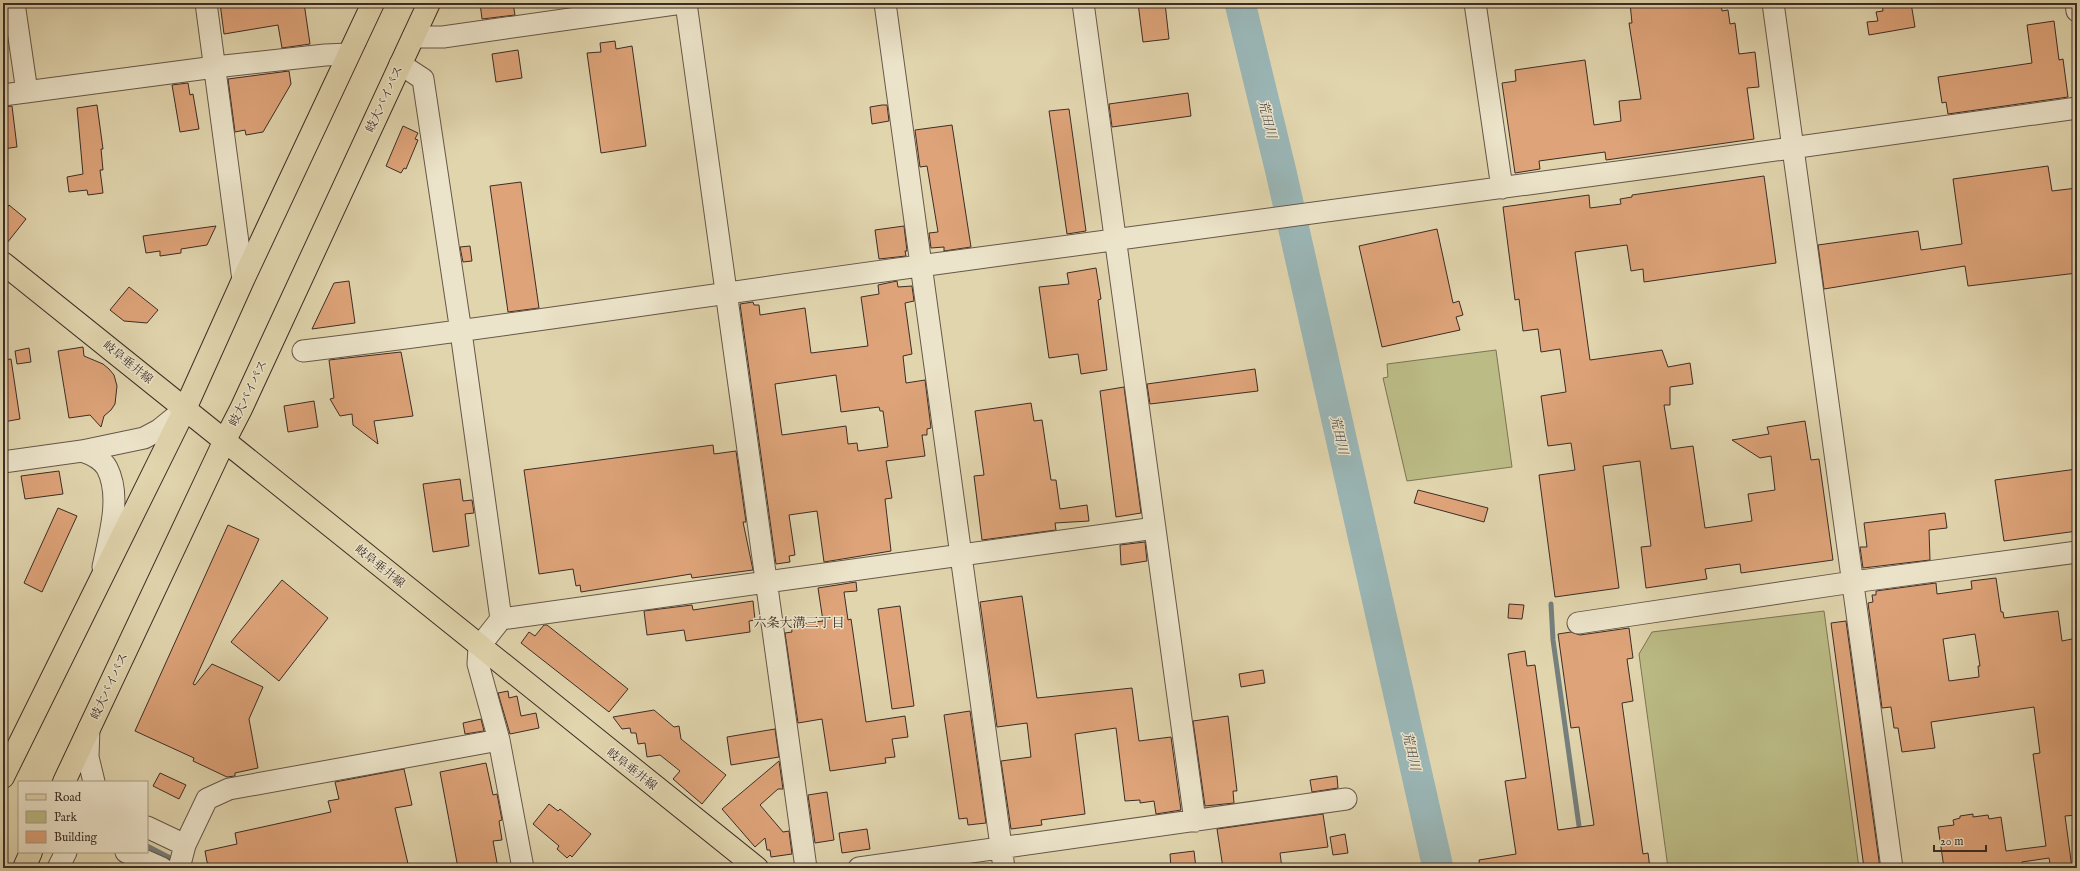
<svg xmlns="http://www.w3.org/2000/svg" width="2080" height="871" font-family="'IM FELL English','Noto Serif JP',serif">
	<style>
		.green { fill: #bbbb85; stroke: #7c7456 }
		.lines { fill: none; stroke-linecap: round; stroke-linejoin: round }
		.stream { stroke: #757f7c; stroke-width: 5 }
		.river { stroke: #9ab6b6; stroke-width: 31 }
		.building { fill: #dea379; stroke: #3d2d26; fill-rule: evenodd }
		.minor-casing { stroke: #665748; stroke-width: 23 }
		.major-casing { stroke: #3d2d26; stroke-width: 24 }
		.highway-casing { stroke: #3d2d26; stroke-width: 24 }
		.minor { stroke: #ece4ca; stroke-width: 21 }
		.major { stroke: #e1d5ae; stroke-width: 22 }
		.highway { stroke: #e1d5ae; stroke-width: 22 }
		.labels { text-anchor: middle; stroke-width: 3; stroke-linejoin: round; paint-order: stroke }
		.street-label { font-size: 12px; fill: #3d2d26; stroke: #ece4ca }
		.water-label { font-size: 13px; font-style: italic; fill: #504843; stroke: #ece4ca }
		.neighbourhood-label { font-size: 13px; fill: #3d2d26; stroke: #ece4ca }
	</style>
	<rect width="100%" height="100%" fill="#e1d5ae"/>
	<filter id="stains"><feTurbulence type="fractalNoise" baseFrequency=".005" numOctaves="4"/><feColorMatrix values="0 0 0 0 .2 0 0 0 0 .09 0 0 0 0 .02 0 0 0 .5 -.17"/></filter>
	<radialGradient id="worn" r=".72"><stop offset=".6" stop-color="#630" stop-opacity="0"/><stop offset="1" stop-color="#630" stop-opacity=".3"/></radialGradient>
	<path class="green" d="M1496,350L1512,467L1407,481L1383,378L1388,377L1387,364Z
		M1824,611L1859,868H1668L1639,654L1652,632Z"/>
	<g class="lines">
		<path class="stream" d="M1551,604L1553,640L1580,833
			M147,846L176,861"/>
		<path class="river" d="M1240,3L1281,172L1438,868"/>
	</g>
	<path class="building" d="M220,3H304L310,44L282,48L278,25L224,34Z
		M480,3H513L515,15L482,19Z
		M1138,3H1165L1169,39L1143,42Z
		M1630,3H1721L1722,11L1728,10L1730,24L1735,23L1739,54L1755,52L1759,87L1747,88L1754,139L1606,160L1605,152L1539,161L1540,169L1515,173L1502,83L1516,81L1515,70L1585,60L1594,125L1621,121L1619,101L1641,99L1629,23H1632Z
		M1882,3H1911L1915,27L1869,35L1867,22L1878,21L1876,12L1883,11Z
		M2054,21L2059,60L2063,59L2068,97L1948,114L1946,102L1942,103L1938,77L2032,63L2027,25Z
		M615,41L616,49L632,46L646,146L601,153L587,53L601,52L600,43Z
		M518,50L522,78L496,82L492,54Z
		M289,71L291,84L263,132L246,135L245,130L235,132L228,79Z
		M188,83L190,95L193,94L199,129L180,132L172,85Z
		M1188,93L1191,116L1112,127L1109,104Z
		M97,105L103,149H101L103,170H100L103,193L88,195L87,190L69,192L67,177L83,174L77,108Z
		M882,105H887L889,121L872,124L870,107Z
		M12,106L17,147L3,149V107Z
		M1069,109L1086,231L1067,234L1049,111Z
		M952,125L971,247L944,251V247L931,248L929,233L938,232L927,166L920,167L915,130Z
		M403,126L418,133L415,139L418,140L406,169L404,168L401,173L386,166Z
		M2048,166L2052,191L2077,188V273L1968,286L1965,266L1824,289L1818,245L1918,231L1921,250L1962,244L1953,179Z
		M1764,176L1776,263L1644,282L1643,269L1631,271L1627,245L1575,252L1590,360L1662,350L1668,367L1690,363L1693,384L1670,387V405H1664L1671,449L1693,446L1705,528L1752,521L1748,494L1775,490L1771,456L1760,458L1732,440L1769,434L1767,427L1805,421L1811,460L1819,459L1833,560L1741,573L1740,564L1705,569L1707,579L1646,588L1641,547L1651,546L1640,461L1603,466L1619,588L1555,597L1539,475L1575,470L1571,443L1548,446L1541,396L1566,392L1560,349L1541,352L1538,329L1523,331L1519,299L1515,300L1503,207L1589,195L1590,208L1621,204L1620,199L1632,197V195Z
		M521,182L539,308L508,312L490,186Z
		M9,205L26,219L3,248V213Z
		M216,226L207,245L181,249V253L160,256V251L146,253L143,236Z
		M904,226L907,251H905L906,256L879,259L875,230Z
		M1437,229L1453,303L1459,301L1463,315L1456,317L1460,330L1382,347L1359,246Z
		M470,246L472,261L463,262L460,247Z
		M1096,268L1101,299L1098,300L1107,370L1081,374L1078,354L1049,358L1039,287L1069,284L1067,273Z
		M349,281L355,323L312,329L334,283Z
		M897,281L898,287L912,286L914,301L905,303L912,354L903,356L906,383L925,380L931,428L927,429V435H922L925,456L886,461L892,498L885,499L891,551L824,562L817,511L789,515L795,555L789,556L790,562L776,564L740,304L753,302L754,305H759L760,315L805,308L811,353L868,346L861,297L879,294L878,285ZM836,375L841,412L879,407L880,411H883L888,447L858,451L857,443L848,444L846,426L782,435L775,384Z
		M129,287L158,310L147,323L124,321L110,310Z
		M83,347L84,356L103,364L109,369L114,375L117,386L115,404L111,410L104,416L101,427L90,415L69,418L58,351Z
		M29,348L31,362L17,364L15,351Z
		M401,352L413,416L374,421L378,444L353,425L352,414L340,416L330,399L334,398L329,360Z
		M11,359L20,419L3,422V360Z
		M1255,369L1258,391L1150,404L1147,384Z
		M1124,387L1141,513L1116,517L1100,391Z
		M314,401L318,427L288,432L284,406Z
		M1031,403L1034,421L1042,420L1051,480H1056L1060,509L1087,505L1089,521L1055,523L1056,530L982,540L974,476L984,475L975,411Z
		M713,445L714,454L736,451L746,522H743L753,570L692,578L691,574L581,592L580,585L576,586L573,569L539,574L524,470Z
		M2077,469V531L2004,541L1995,480Z
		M59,471L63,494L25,499L21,476Z
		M460,479L463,501L472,500L474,513L465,514L469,546L433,552L423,484Z
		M1418,490L1488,508L1484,522L1414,503Z
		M58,508L77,516L42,592L24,583Z
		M1945,513L1947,528L1929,530L1930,560L1863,568L1860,547H1867L1864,523Z
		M228,525L259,539L193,684L195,685L212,664L263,687L249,719L258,768L235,773V776L227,777L193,761L194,758L135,731Z
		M1145,542L1147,561L1121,565L1120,545Z
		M1996,578L2001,612H2003L2004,618L2058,611L2062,641L2077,638V815L2065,816L2072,868H2051L2049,858L2022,862L2023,868H1944L1938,827L1954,825L1953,820L1960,818V816L1973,814V817L1988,815L1989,819L2001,817L2006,851L2046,846L2033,754L2040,753L2034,707L1931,722L1935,748L1902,752L1898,728H1894L1891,707L1882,708L1868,603L1873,602L1872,595H1876V591L1936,583L1937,594L1972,589L1971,581ZM1975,634L1980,666H1978L1979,677L1949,681L1943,639Z
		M282,580L328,618L279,681L231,642Z
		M856,582L857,591L844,592L848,620L851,619L866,722L905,716L908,737L892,739L895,757L885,758L886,763L830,771L822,719L798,723L785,633L792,632L791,625L823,621L818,588Z
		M1022,596L1037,698L1132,688L1139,741L1171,737L1181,810L1156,814L1154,801L1140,803V800L1125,801L1116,728L1075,734L1085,814L1041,820L1042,825L1011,829L1001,761L1031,757L1027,723L997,727L980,602Z
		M753,601L755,620L749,621L750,632L686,641L684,630L647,635L644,611L692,605L693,610Z
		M1509,604L1524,605L1522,619L1508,618Z
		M900,606L914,706L892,709L878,609Z
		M1846,621L1880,868H1864L1831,623Z
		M544,625H547L628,689L609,712L521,643L529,632L535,636Z
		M1629,628L1633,658L1627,659L1633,701L1622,703L1643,854L1648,853L1650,868H1480L1479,860L1516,854L1505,781L1526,778L1508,654L1525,651L1527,666L1535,665L1558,830L1594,825L1579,727L1571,728L1558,634L1571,632L1580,635Z
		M1263,670L1265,683L1241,687L1239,674Z
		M508,691L509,698L517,696L521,716L536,713L539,728L510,734L498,693Z
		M654,710L674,727L679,726L681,739L726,775L702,804L673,779L680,771L660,755L647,757L645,743L638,744L636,733H631L630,728L622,729L613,717Z
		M970,711L986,823L968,825L967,818L959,819L944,715Z
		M1228,716L1237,791H1233L1234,803L1205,806L1193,721Z
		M481,719L484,731L465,734L463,723Z
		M775,729L779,757L731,765L727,737Z
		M779,761L783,789H778L760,805L783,832L789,831L792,854L771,857L770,850H767L765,838L755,847L722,809Z
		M486,763L493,795L497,794L502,820L499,821L502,840L493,841L498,868H458L440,772Z
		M404,769L412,805L395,808L409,868H214L207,862L205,851L237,844L235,833L331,812L328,801L339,799L335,782Z
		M160,773L186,785L179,799L153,786Z
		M1337,776L1338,788L1312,792L1310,780Z
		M827,792L834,840L815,843L808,795Z
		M549,804L558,811L560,809L591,834L572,857L570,855L567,858L557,849L559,846L533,824Z
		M1323,814L1328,847L1280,853L1282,868H1223L1217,829Z
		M867,829L870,849L842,853L839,833Z
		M1345,834L1348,853L1333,855L1330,837Z
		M1194,851L1196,868H1171L1170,854Z"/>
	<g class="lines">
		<defs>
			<path id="minor" d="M14,3L27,92
				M206,3L243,280
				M686,3L806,868
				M885,3L1004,868
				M1083,3L1195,821
				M1475,3L1502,188
				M1773,3L1892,868
				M2076,3L2077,11
				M413,37H443L682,3
				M400,64L423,79L461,332L501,619
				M3,95L215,67L325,55L349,54
				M303,351C512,326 719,293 927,265C1311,213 1694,163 2077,108
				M82,451C91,454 102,459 107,468C122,497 109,537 103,567
				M3,462L82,451L144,438L159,430L185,409
				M1578,623L1853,582L2077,552
				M89,728L88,757L94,782
				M147,827L185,845
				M126,852L162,868
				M58,868L66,852
				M179,868L185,845L207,799L229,789L499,740
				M523,868L499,740L478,664L479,647L501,619L1155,528
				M859,868L1346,799"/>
			<path id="major" d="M3,263C255,464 505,667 757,868"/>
			<path id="highway" d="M3,777L185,409L243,280L373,3
				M64,782L225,440L241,409L429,3
				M24,868L31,852"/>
		</defs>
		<use href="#minor" class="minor-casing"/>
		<use href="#major" class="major-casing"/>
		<use href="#highway" class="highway-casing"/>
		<use href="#minor" class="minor"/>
		<use href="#major" class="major"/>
		<use href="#highway" class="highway"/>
	</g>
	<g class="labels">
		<g class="street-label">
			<text transform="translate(384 99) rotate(-65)" y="4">岐大バイパス</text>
			<text transform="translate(128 362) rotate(39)" y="4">岐阜垂井線</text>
			<text transform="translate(248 393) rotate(-64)" y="4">岐大バイパス</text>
			<text transform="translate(380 566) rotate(39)" y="4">岐阜垂井線</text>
			<text transform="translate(109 686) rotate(-65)" y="4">岐大バイパス</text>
			<text transform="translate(632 769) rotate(38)" y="4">岐阜垂井線</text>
		</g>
		<g class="water-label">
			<text transform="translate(1268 119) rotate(76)" y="5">荒田川</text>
			<text transform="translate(1340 435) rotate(77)" y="5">荒田川</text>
			<text transform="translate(1412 751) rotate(77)" y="5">荒田川</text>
		</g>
		<g class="neighbourhood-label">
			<text x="799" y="627">六条大溝三丁目</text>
		</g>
	</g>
	<rect width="2080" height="871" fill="none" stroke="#e1d5ae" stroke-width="16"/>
	<rect x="4" y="4" width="2072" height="863" fill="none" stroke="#3d2d26" stroke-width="2"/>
	<rect x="8" y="8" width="2064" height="855" fill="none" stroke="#3d2d26"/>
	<rect x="18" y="781" width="130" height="72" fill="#ece4ca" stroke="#a69b88"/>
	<rect x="26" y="794" width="20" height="6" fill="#e1d5ae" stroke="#a69b88"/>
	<text x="54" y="801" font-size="12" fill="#3d2d26">Road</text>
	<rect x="26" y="811" width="20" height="12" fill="#bbbb85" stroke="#a69b88"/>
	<text x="54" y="821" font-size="12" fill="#3d2d26">Park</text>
	<rect x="26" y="831" width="20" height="12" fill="#dea379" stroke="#a69b88"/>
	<text x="54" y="841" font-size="12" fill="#3d2d26">Building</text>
	<path d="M1934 845v6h52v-6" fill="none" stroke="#3d2d26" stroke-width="2"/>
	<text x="1940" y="845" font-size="12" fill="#3d2d26" stroke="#ece4ca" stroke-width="3" paint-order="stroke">20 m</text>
	<rect width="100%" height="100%" filter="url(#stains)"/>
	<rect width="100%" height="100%" fill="url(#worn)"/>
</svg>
